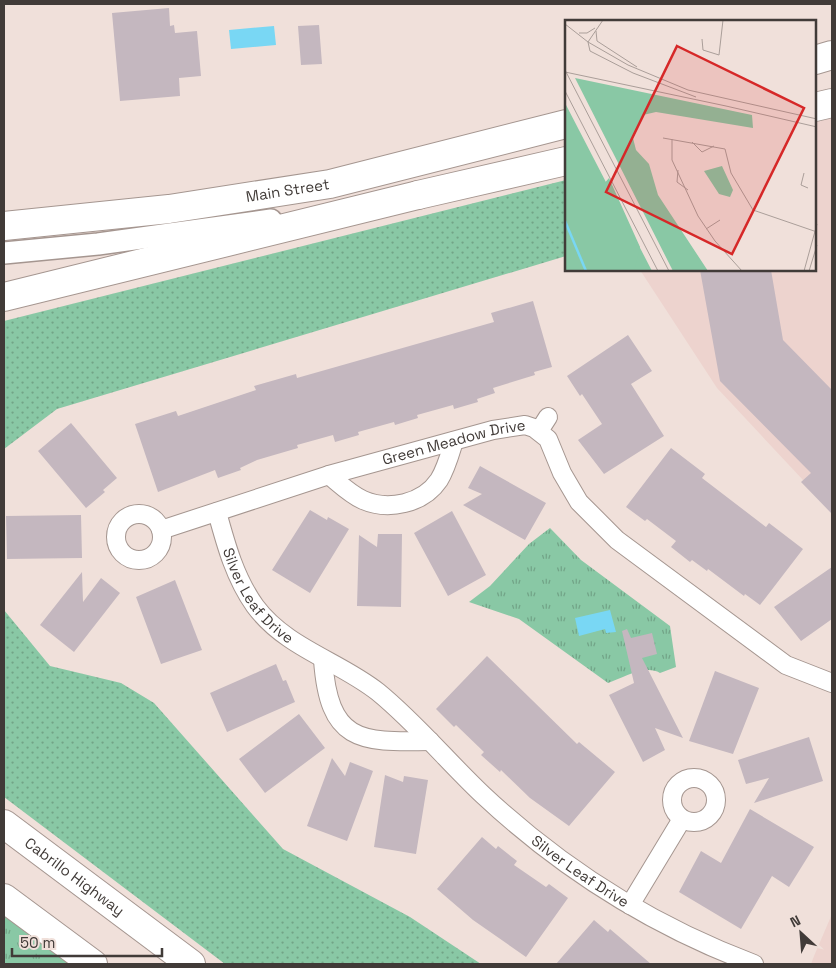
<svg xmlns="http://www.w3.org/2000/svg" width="836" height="968" font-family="'Space Grotesk',sans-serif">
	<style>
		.commercial { fill: #edd3ce }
		.grass { fill: url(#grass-dots) }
		.park { fill: url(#park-tufts) }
		.water { fill: #79d7f4 }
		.building { fill: #c4b7bf }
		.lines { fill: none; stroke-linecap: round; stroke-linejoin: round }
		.minor-casing { stroke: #a59690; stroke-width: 20 }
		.tertiary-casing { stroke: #a59690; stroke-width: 24 }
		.primary-casing { stroke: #a59690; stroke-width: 30 }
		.motorway-casing { stroke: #a59690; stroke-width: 30 }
		.minor { stroke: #fff; stroke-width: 18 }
		.tertiary { stroke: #fff; stroke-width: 21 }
		.primary { stroke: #fff; stroke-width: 28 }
		.motorway { stroke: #fff; stroke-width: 28 }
		.labels { text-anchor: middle; stroke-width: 5; stroke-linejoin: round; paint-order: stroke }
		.street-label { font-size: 15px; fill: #413b38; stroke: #f0e0da }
		.inset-river { fill: none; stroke: #79d7f4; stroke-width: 2.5 }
		.inset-road { fill: none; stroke: #aa9e99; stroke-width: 1 }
		.view { fill: #d62828; fill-opacity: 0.15; stroke: #d62828; stroke-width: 2.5 }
		.inset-edge { fill: none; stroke: #413b38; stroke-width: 2.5 }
	</style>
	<defs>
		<pattern id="grass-dots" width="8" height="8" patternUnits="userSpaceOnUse" patternTransform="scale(1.25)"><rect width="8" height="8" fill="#89c8a5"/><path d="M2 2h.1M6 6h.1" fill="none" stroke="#72a487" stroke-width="1.8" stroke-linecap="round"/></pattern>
		<pattern id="park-tufts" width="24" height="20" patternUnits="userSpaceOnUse" patternTransform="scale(1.25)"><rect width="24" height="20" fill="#89c8a5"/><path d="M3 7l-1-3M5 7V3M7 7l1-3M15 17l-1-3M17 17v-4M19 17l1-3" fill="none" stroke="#72a487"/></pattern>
	</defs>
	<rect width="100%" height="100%" fill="#f0e0da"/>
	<path class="commercial" d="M832,118V511L717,388L640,270H815V122Z
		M832,914V964H811L814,956Z"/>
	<path class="grass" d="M566,180V256L57,409L4,449V321Z
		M4,610L50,666L121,683L154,703L283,849L410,917L481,964H225L4,797Z"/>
	<path class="park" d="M550,528L581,560L670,626L676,667L660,673C645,664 623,678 608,683L519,619L469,602L490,586L529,544Z
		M4,902L82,964H4Z"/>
	<path class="water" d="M274,26L276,45L231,49L229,30Z
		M610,610L616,632L606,633L605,629L579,636L575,618Z"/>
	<path class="building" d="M169,8L170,26L174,25L175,33L197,31L201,76L179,78L180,96L120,101L112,13Z
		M319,25L322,64L301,65L298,26Z
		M700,270H771L783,340L832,390V514L801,482L811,473L720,381Z
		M533,301L552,367L534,372L535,375L493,388L495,393L477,399L478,402L454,409L453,405L417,415L418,418L395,425L394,422L358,432L359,435L335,442L333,435L297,445L298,448L257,460L240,468L241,470L218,478L215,470L158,492L135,424L176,411L178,416L256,390L254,386L296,374L297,378L494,322L491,313Z
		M628,335L652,371L631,384L664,436L604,474L578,440L602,424L582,394L580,396L567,376Z
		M71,423L117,478L103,490L105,492L86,508L38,451Z
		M671,448L705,474L702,478L766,527L769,523L803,549L760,605L745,594L744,596L708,569L707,571L692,560L690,562L671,547L676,541L647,519L645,521L626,507Z
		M480,466L546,503L525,540L463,505L482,494L468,488Z
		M310,510L327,520L328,517L349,529L310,593L272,570Z
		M452,511L486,575L448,596L414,533Z
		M81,515L82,558L7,559L6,516Z
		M378,534H402L401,607L357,606L359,535L377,547Z
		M832,567V619L801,641L774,607Z
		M82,572L83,602L101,578L120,593L74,652L40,625Z
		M175,580L202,650L161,664L136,597Z
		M627,629L631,638L652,633L657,654L642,658L683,738L655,728L665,750L643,762L609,695L634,683L622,631Z
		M487,656L577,744L579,742L615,772L569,826L530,798L501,770L500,772L481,755L484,752L456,725L454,727L436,709Z
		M276,664L283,681L286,680L295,702L227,732L210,693Z
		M715,671L759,688L733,754L689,741Z
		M299,714L325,748L265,793L239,759Z
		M809,737L823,781L754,803L769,778L746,784L738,760Z
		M332,758L345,776L350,762L373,771L347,841L307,826Z
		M385,775L403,782L404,776L428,780L416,854L374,847Z
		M750,809L814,847L789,887L772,876L741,929L679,892L701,851L721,863Z
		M482,837L496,849L498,846L517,861L514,865L546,887L549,884L568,898L526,957L473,920L437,889Z
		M594,920L608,932L610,929L651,964H556Z"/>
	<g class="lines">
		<defs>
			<g id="minor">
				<path d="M539,431L548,417"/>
				<path d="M329,475C340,484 350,494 363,500C388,511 423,504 439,480C446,469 450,454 454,441"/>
				<path id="s1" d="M217,512C226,545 235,578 255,606C286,648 339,661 378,692C416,723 448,762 483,795C562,869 653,926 754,964"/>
				<circle cx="139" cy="537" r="23"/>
				<path id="s2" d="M161,530L329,475L493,430L525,425L534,428L548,439L562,473L579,502L617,540L786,665L832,683"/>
				<path d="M323,660C329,741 358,743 430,741"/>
				<circle cx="694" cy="800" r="22"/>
				<path d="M630,905L682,819"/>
			</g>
			<path id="tertiary" d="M4,253L98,244L271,220"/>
			<g id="primary">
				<path d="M815,60L832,55"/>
				<path d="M815,107L832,103"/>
				<path d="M418,195L566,161"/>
				<path id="s3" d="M4,226L169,209L330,184L566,124"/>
			</g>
			<g id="motorway">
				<path d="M4,297L418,195"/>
				<path id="s4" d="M4,824L191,964"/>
				<path d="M4,898L93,964"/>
			</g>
		</defs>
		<use href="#minor" class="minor-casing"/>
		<use href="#tertiary" class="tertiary-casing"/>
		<use href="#primary" class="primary-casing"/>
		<use href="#motorway" class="motorway-casing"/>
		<use href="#minor" class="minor"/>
		<use href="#tertiary" class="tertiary"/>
		<use href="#primary" class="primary"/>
		<use href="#motorway" class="motorway"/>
	</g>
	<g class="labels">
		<g class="street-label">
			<text dy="5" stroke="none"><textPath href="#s3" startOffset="286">Main Street</textPath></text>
			<text dy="5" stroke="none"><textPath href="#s2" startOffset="306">Green Meadow Drive</textPath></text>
			<text dy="5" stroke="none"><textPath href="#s1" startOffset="95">Silver Leaf Drive</textPath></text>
			<text dy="5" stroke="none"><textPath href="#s1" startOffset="524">Silver Leaf Drive</textPath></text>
			<text dy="5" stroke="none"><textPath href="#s4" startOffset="88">Cabrillo Highway</textPath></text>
		</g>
	</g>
	<g transform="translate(565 20)">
		<rect width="251" height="251" fill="#f0e0da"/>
		<path d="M10,58L187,95L188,108L91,92L78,95L68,118L71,130L84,144L93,175L143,251H108ZM0,83L87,251H0Z" fill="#89c8a5"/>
		<path d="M157,146L168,170L165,177L154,174L139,151ZM44,158L75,227L69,251H0V199L3,205Z" fill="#89c8a5"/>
		<path class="inset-river" d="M0,201L21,251"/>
		<path class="inset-road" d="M38,0L23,22L25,31L68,53L131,77M0,4L23,22M31,11L32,21L72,47M14,13H22L30,8M137,19L138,30L154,35L158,0M23,22L63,45L123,70L252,99M0,50L104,251M0,52L161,86M0,71L93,251M161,86L252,107M98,118L160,129L166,153L188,190L252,212M107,119V140L133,196L150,221L177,251M127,122L137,132L149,126M113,150L112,162L123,170M239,153L236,165L243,168M141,209L155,200M239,251L252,204M244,251L252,225"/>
		<path class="view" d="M112,26L239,88L167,234L41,172Z"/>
		<rect width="251" height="251" class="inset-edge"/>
	</g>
	<rect width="836" height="968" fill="none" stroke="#413b38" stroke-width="10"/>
	<g transform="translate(801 933) rotate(334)" stroke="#f0e0da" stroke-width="4" paint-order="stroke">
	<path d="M0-4L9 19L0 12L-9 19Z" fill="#413b38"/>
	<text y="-8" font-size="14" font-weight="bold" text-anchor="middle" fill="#413b38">N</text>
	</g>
	<path d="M12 948v8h150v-8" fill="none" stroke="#413b38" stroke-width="2.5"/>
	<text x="20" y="948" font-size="15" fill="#413b38" stroke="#f0e0da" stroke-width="4" paint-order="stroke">50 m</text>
</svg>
